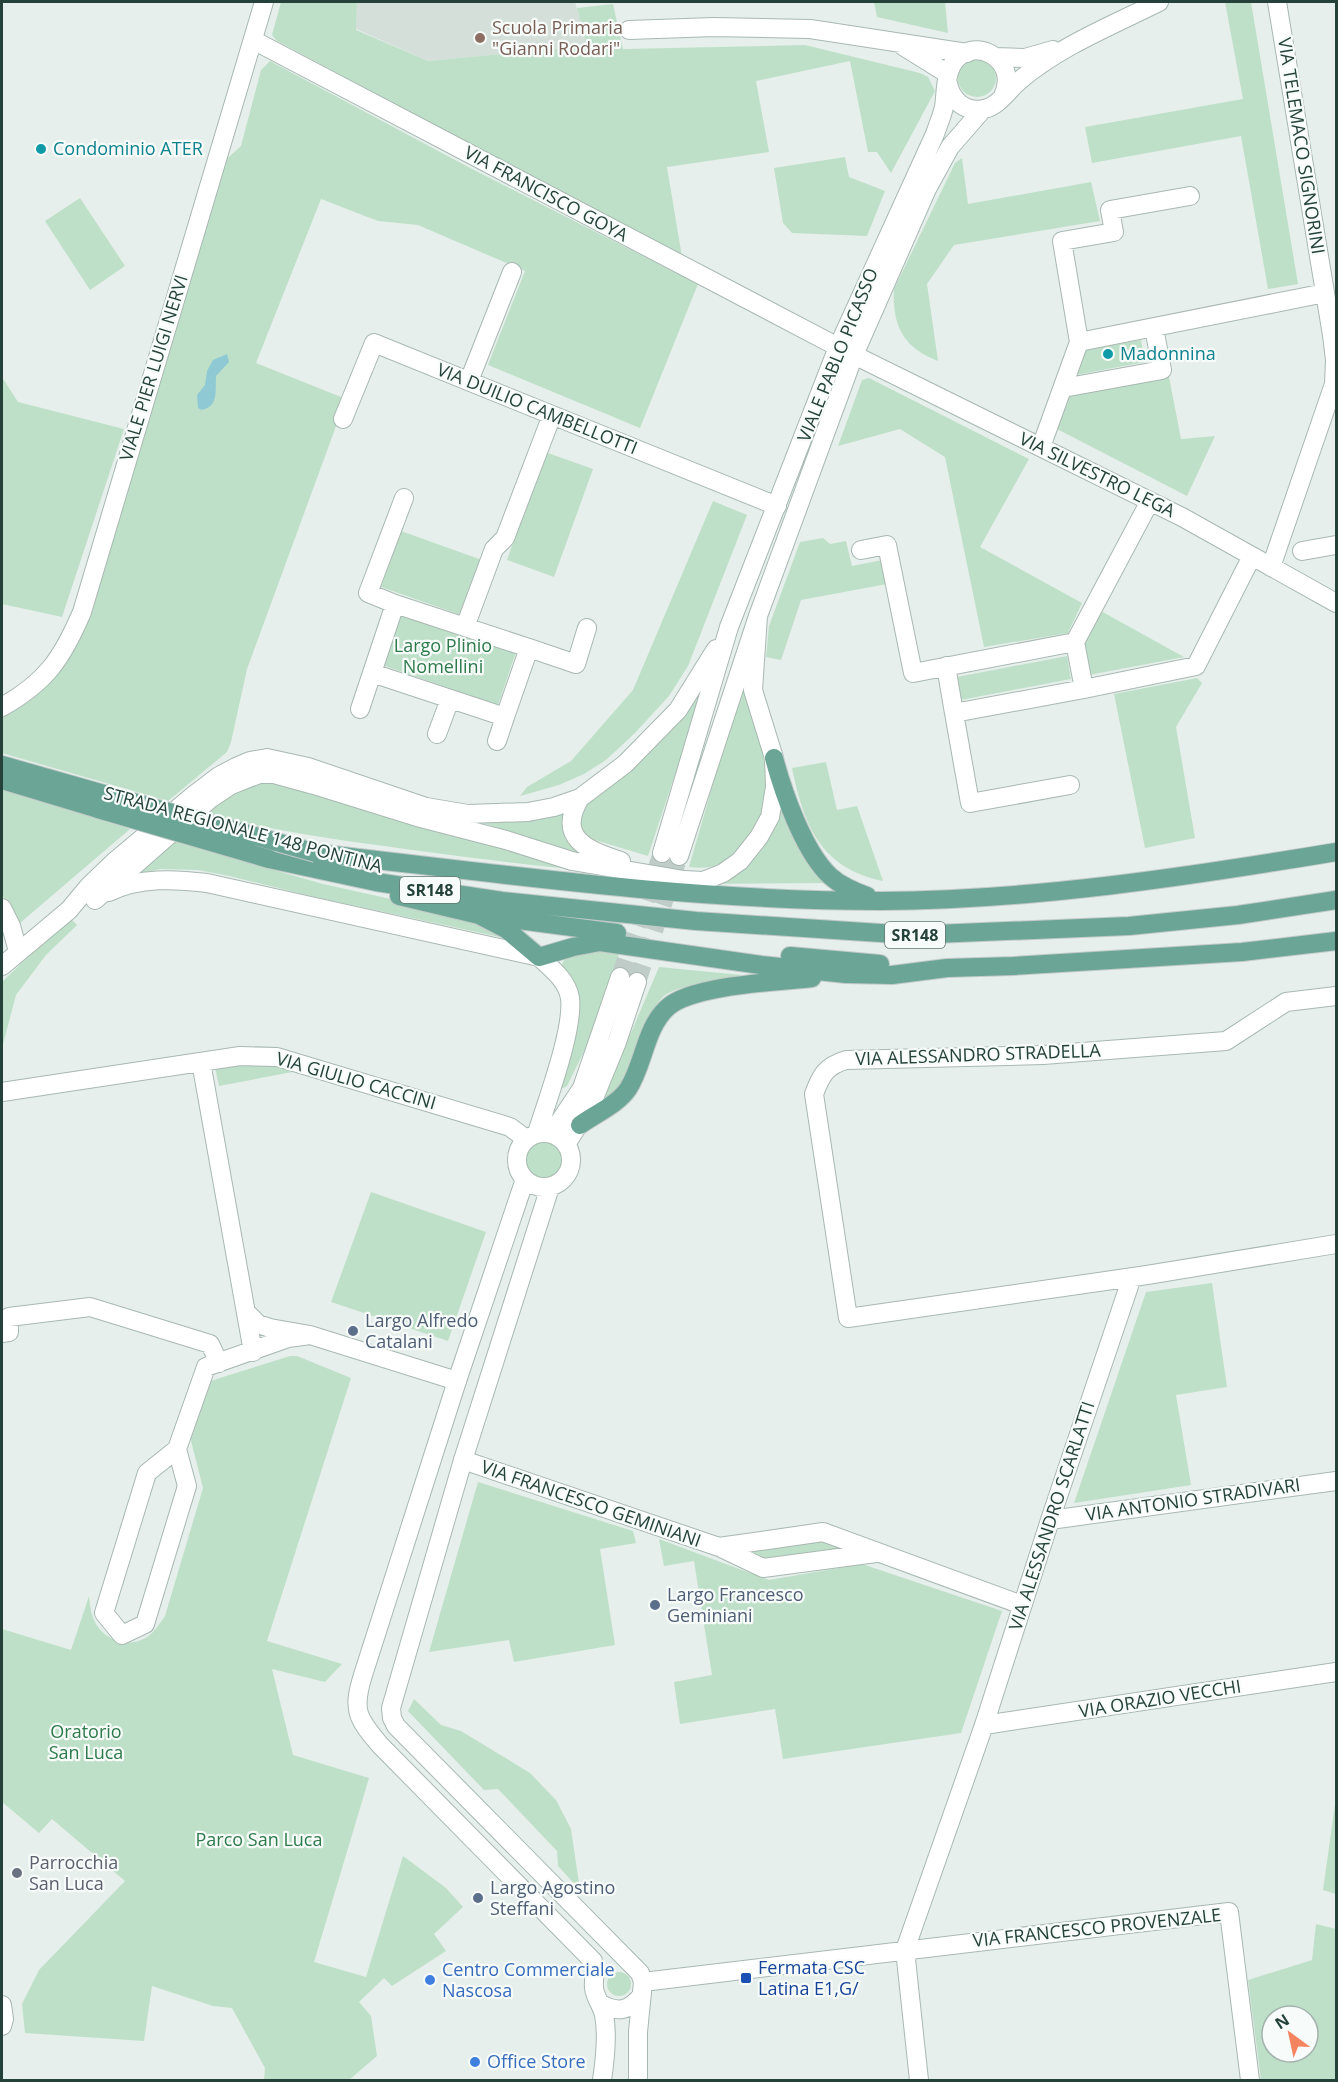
<svg xmlns="http://www.w3.org/2000/svg" width="1338" height="2082" font-family="'Open Sans',sans-serif">
	<style>
		.built { fill: #d4dfda }
		.green { fill: #bfe0c8; fill-rule: evenodd }
		.water { fill: #8ec9d4 }
		.lines { fill: none; stroke-linecap: round; stroke-linejoin: round }
		.tertiary-tunnel { stroke: #bfccc8; stroke-width: 18; stroke-dasharray: 18 9; stroke-linecap: butt }
		.minor-casing { stroke: #a8b8b2; stroke-width: 20 }
		.tertiary-casing { stroke: #a8b8b2; stroke-width: 20 }
		.primary-casing { stroke: #c2cac8; stroke-width: 20 }
		.minor { stroke: #fff; stroke-width: 18 }
		.tertiary { stroke: #fff; stroke-width: 18 }
		.primary { stroke: #6aa596; stroke-width: 18 }
		.primary-bridge-casing { stroke: #c2cac8; stroke-width: 20; stroke-linecap: butt }
		.primary-bridge { stroke: #6aa596; stroke-width: 18 }
		.education-dot { fill: #8d6e63; stroke: #f7fbf9; stroke-width: 2 }
		.culture-dot { fill: #0f9aa8; stroke: #f7fbf9; stroke-width: 2 }
		.service-dot { fill: #5c6f8a; stroke: #f7fbf9; stroke-width: 2 }
		.worship-dot { fill: #6b7280; stroke: #f7fbf9; stroke-width: 2 }
		.transit-dot { fill: #1a4fb4; stroke: #f7fbf9; stroke-width: 2 }
		.shop-dot { fill: #3f7fe0; stroke: #f7fbf9; stroke-width: 2 }
		.labels { text-anchor: middle; stroke-width: 4.5; stroke-linejoin: round; paint-order: stroke }
		.shield { fill: #f7fbf9; stroke: #637a73; stroke-width: 1.5 }
		.shield-label { font-size: 16px; font-weight: bold; fill: #24423a }
		.education-label { font-size: 18px; fill: #785e54; stroke: #f7fbf9; text-anchor: start }
		.street-label { font-size: 18px; fill: #24423a; stroke: #f7fbf9 }
		.culture-label { font-size: 18px; fill: #0d838f; stroke: #f7fbf9; text-anchor: start }
		.park-label { font-size: 18px; fill: #2d7a4b; stroke: #f7fbf9 }
		.service-label { font-size: 18px; fill: #4e5e75; stroke: #f7fbf9; text-anchor: start }
		.worship-label { font-size: 18px; fill: #5b616d; stroke: #f7fbf9; text-anchor: start }
		.transit-label { font-size: 18px; fill: #164399; stroke: #f7fbf9; text-anchor: start }
		.shop-label { font-size: 18px; fill: #366cbe; stroke: #f7fbf9; text-anchor: start }
	</style>
	<rect width="100%" height="100%" fill="#e6efeb"/>
	<path class="built" d="M357,2H575L588,46L428,61L356,29Z"/>
	<path class="green" d="M281,2H357L356,30L428,61L587,46L577,8L613,4L623,49L805,45L920,73L928,77L935,91L891,173L877,152H868L850,61L756,81L769,152L667,167L682,257L277,41L272,35Z
		M874,2H945L948,33L877,17Z
		M1225,2H1251L1298,284L1268,289L1241,136L1092,163L1085,127L1243,99Z
		M958 78a19 19 0 1 1 38 0a19 19 0 1 1-38 0Z
		M270,61L470,168L698,284L640,428L488,365L525,271L418,225L378,221L321,199L256,363L346,399L247,669L231,742L227,752L168,801L2,753V716L56,675L220,165L241,146L261,70Z
		M845,157L849,177L885,191L867,236L792,233L783,223L774,168Z
		M962,158L968,204L1091,182L1100,221L954,245L927,284L938,361C903,348 892,325 894,289L955,163Z
		M80,198L125,266L90,290L45,221Z
		M1141,340L1145,362L1076,375L1085,350Z
		M2,377L18,402L124,429L62,617L2,604Z
		M1169,377L1181,439L1215,436L1187,496L1057,429L1070,395Z
		M869,378L1029,459L980,547L1082,603L1068,633L984,647L945,457L900,429L838,446L862,380Z
		M545,452L593,469L554,577L507,560Z
		M713,501L747,515L688,666L669,696L634,734L606,760L584,774L559,785L520,796L527,787L571,761L633,690Z
		M401,531L482,560L461,615L381,587Z
		M823,538L830,544L846,541L852,566L882,560L887,584L801,600L781,660L766,657L769,626L800,542Z
		M1099,610L1184,657L1089,675L1083,644Z
		M400,611L516,652L498,705L382,665Z
		M1067,656L1071,679L961,700L957,677Z
		M711,665L648,856L588,838L582,832L578,807Z
		M746,670C753,707 765,746 767,783C768,806 754,833 738,849C721,865 713,870 689,867Z
		M1197,678L1202,683L1176,727L1195,838L1145,848L1114,694Z
		M826,762L837,810L857,806L883,881C820,868 804,825 792,768Z
		M262,778L583,870C524,865 465,857 405,849C337,840 269,831 202,812Z
		M2,788L130,829L20,923L10,912L2,894Z
		M775,800L835,883L701,884L725,873Z
		M563,810L564,820L590,854L575,852L464,817Z
		M177,842L323,884L472,917L513,940L315,897L229,876L198,870L160,869L127,877L169,843Z
		M69,917L77,925L46,955L16,995L2,1048V982Z
		M594,950L619,954L594,1031L567,1086L561,1089L558,1086L573,1007L562,967C563,952 582,953 594,950Z
		M659,967L742,975C723,979 680,985 665,995C655,1003 651,1016 647,1027C635,1054 628,1084 602,1101Z
		M248,1058L303,1070L219,1086L214,1063Z
		M526 1160a19 19 0 1 1 38 0a19 19 0 1 1-38 0Z
		M371,1192L486,1232L448,1341L331,1302Z
		M1212,1283L1227,1387L1176,1395L1191,1485L1074,1503L1146,1292Z
		M290,1356H297L351,1378L267,1641L342,1664L325,1682L272,1669L293,1755L369,1778L314,1962L366,1977L403,1856L446,1888L463,1907L434,1934L446,1951L392,1986L384,1978L359,2002L371,2016L377,2056L349,2080H264L265,2068L232,2008L213,2006L152,1986L144,2041L25,2033L22,2004L39,1970L125,1881L52,1819L39,1833L2,1802V1629L71,1650L89,1596C90,1605 91,1616 96,1624C109,1645 136,1649 153,1632C158,1627 161,1621 165,1616L203,1488L189,1433L207,1382Z
		M478,1482L633,1531L636,1543L600,1549L615,1645L514,1662L509,1640L429,1652Z
		M822,1538L846,1548L766,1560L741,1550Z
		M659,1539L769,1580L862,1564L1002,1611L961,1733L783,1759L775,1709L680,1724L674,1682L712,1675L694,1561L664,1566Z
		M414,1699L441,1725L461,1731L530,1773L556,1800L571,1829L580,1890L558,1866L557,1851L498,1789L484,1790L408,1711Z
		M1336,1797V1894L1323,1890Z
		M1316,1924L1336,1929V1926V2080H1261L1248,1980L1312,1960ZM1272,2016H1308V2052H1272Z
		M607 1984a12 12 0 1 1 24 0a12 12 0 1 1-24 0Z"/>
	<path class="water" d="M227,354L229,362L216,376C215,391 219,406 202,410L198,408L197,395L205,385L207,371L213,360Z"/>
	<g class="lines">
		<path class="tertiary-tunnel" d="M620,977L662,853
			M637,982L679,856"/>
		<defs>
			<path id="minor" d="M629,30L714,27L810,29L967,53
				M253,40L838,347
				M903,46L948,74
				M1079,342L1062,241L1114,232L1110,210L1190,196
				M854,355L1182,517L1336,603
				M469,381L512,272
				M1063,388L1162,370L1154,328
				M343,419L374,343L777,506
				M1041,447L1079,342L1325,293
				M861,550L887,545L913,673L1075,642L1084,689L954,713L946,666
				M1302,551L1336,545
				M1271,567L1334,384L1335,360L1332,335L1277,2
				M395,604L529,648L505,717L372,673Z
				M395,604L368,593L404,498
				M465,627L494,549L505,538L552,415
				M1075,642L1150,501
				M529,648L576,664L587,628
				M1084,689L1196,666L1252,556
				M360,709L372,673
				M954,713L970,803L1070,785
				M437,734L450,699
				M497,741L505,717
				M2,908L11,926L18,951
				M1336,996L1286,1002L1226,1041L1043,1055L846,1060C826,1066 821,1075 814,1094L848,1318L1147,1275L1336,1244
				M201,1062L253,1352
				M2,1092L240,1056L277,1057L510,1127L526,1139
				M246,1312L258,1324L270,1328L310,1335L457,1381
				M2,1333L9,1332V1317L90,1307L210,1344L219,1363
				M177,1449L187,1486L145,1624L122,1635L104,1613L147,1473L177,1449L206,1367L288,1338L310,1335
				M463,1460L719,1547L763,1568L876,1553
				M1050,1520L1336,1481
				M719,1547L823,1532L1022,1605
				M984,1725L1336,1672
				M643,1982L1229,1912L1250,2080
				M919,2080L905,1950L984,1725L1050,1520L1132,1277"/>
			<path id="tertiary" d="M996,57L1025,58L1053,50
				M948,83C951,100 965,113 984,109C999,106 1008,90 1019,81C1058,47 1113,25 1159,2
				M2,707C46,682 62,659 82,612L264,2
				M580,798C556,838 588,851 621,861
				M662,853L729,627L838,347L935,134C938,125 942,116 944,107C946,94 945,77 952,65C970,33 1021,58 1003,96
				M679,856L758,616L854,355L927,189L950,147L983,109
				M109,892C140,877 175,879 207,883L539,957C551,968 567,980 570,998C574,1029 547,1101 537,1133
				M95,900L210,799L231,785L259,774H274L314,785L417,817L506,840L572,861L684,880L703,881L723,873L740,861L759,837L770,817L775,787L774,758L753,690L758,616
				M2,966L69,910L89,886L114,862L194,795L219,776L236,767L250,761L267,758L308,767L426,807L468,814L528,812L554,807L580,798L625,764L678,710L716,649
				M517 1160a27 27 0 1 1 54 0a27 27 0 1 1-54 0Z
				M552,1133L582,1088L620,977
				M567,1143L592,1103L617,1042L637,982
				M525,1179L457,1381L363,1675C352,1710 357,1718 380,1745L593,1961C597,1971 593,1978 594,1988C595,1998 602,2005 604,2015C608,2035 605,2060 602,2080
				M550,1187L463,1460L391,1708L392,1718L396,1726L640,1973L643,1982L638,2032V2080
				M601,2004C618,2013 629,2011 641,1996
				M2,2005L4,2019L2,2026"/>
			<path id="primary" d="M774,758C783,792 804,852 830,876C841,886 854,891 867,896
				M2,765L104,794
				M2,780L98,809
				M316,853C504,874 691,901 881,901C1034,900 1186,877 1336,852
				M269,859L376,882L502,901L696,921L911,935L1129,926L1238,915L1336,900
				M399,896L479,915L617,933
				M479,915L506,929L539,957L573,947L600,942L761,965L846,974L892,975L947,968L1013,966L1242,952L1336,941
				M790,956L880,964
				M580,1125C595,1114 617,1105 628,1089C644,1065 645,1027 668,1007C693,985 777,982 812,978"/>
		</defs>
		<use href="#minor" class="minor-casing"/>
		<use href="#tertiary" class="tertiary-casing"/>
		<use href="#primary" class="primary-casing"/>
		<use href="#minor" class="minor"/>
		<use href="#tertiary" class="tertiary"/>
		<use href="#primary" class="primary"/>
		<defs>
			<path id="primary-bridge" d="M104,794L316,853
				M98,809L269,859"/>
		</defs>
		<use href="#primary-bridge" class="primary-bridge-casing"/>
		<use href="#primary-bridge" class="primary-bridge"/>
	</g>
	<circle class="education-dot" cx="480" cy="38" r="6"/>
	<g class="culture-dot">
		<circle cx="41" cy="149" r="6"/>
		<circle cx="1108" cy="354" r="6"/>
	</g>
	<g class="service-dot">
		<circle cx="353" cy="1331" r="6"/>
		<circle cx="655" cy="1605" r="6"/>
		<circle cx="478" cy="1898" r="6"/>
	</g>
	<circle class="worship-dot" cx="17" cy="1873" r="6"/>
	<rect class="transit-dot" x="740" y="1972" width="12" height="12" rx="3"/>
	<g class="shop-dot">
		<circle cx="430" cy="1980" r="6"/>
		<circle cx="475" cy="2062" r="6"/>
	</g>
	<g class="labels">
		<g class="shield">
			<rect x="400" y="877" width="60" height="26" rx="4.5"/>
			<rect x="885" y="922" width="60" height="26" rx="4.5"/>
		</g>
		<g class="shield-label">
			<text x="430" y="896">SR148</text>
			<text x="915" y="941">SR148</text>
		</g>
		<g class="education-label">
			<text x="492" y="34">Scuola Primaria<tspan x="492" dy="21">"Gianni Rodari"</tspan></text>
		</g>
		<g class="street-label">
			<text transform="translate(1301 146) rotate(81)" y="6">VIA TELEMACO SIGNORINI</text>
			<text transform="translate(546 194) rotate(28)" y="6">VIA FRANCISCO GOYA</text>
			<text transform="translate(838 355) rotate(-68)" y="6">VIALE PABLO PICASSO</text>
			<text transform="translate(154 368) rotate(-73)" y="6">VIALE PIER LUIGI NERVI</text>
			<text transform="translate(537 409) rotate(22)" y="6">VIA DUILIO CAMBELLOTTI</text>
			<text transform="translate(1097 475) rotate(26)" y="6">VIA SILVESTRO LEGA</text>
			<text transform="translate(243 830) rotate(15)" y="6">STRADA REGIONALE 148 PONTINA</text>
			<text transform="translate(978 1055) rotate(-2)" y="6">VIA ALESSANDRO STRADELLA</text>
			<text transform="translate(356 1081) rotate(16)" y="6">VIA GIULIO CACCINI</text>
			<text transform="translate(1193 1500) rotate(-8)" y="6">VIA ANTONIO STRADIVARI</text>
			<text transform="translate(591 1504) rotate(19)" y="6">VIA FRANCESCO GEMINIANI</text>
			<text transform="translate(1052 1516) rotate(-72)" y="6">VIA ALESSANDRO SCARLATTI</text>
			<text transform="translate(1160 1699) rotate(-9)" y="6">VIA ORAZIO VECCHI</text>
			<text transform="translate(1097 1928) rotate(-6)" y="6">VIA FRANCESCO PROVENZALE</text>
		</g>
		<g class="culture-label">
			<text x="53" y="155">Condominio ATER</text>
			<text x="1120" y="360">Madonnina</text>
		</g>
		<g class="park-label">
			<text x="443" y="652">Largo Plinio<tspan x="443" dy="21">Nomellini</tspan></text>
			<text x="86" y="1738">Oratorio<tspan x="86" dy="21">San Luca</tspan></text>
			<text x="259" y="1846">Parco San Luca</text>
		</g>
		<g class="service-label">
			<text x="365" y="1327">Largo Alfredo<tspan x="365" dy="21">Catalani</tspan></text>
			<text x="667" y="1601">Largo Francesco<tspan x="667" dy="21">Geminiani</tspan></text>
			<text x="490" y="1894">Largo Agostino<tspan x="490" dy="21">Steffani</tspan></text>
		</g>
		<g class="worship-label">
			<text x="29" y="1869">Parrocchia<tspan x="29" dy="21">San Luca</tspan></text>
		</g>
		<g class="transit-label">
			<text x="758" y="1974">Fermata CSC<tspan x="758" dy="21">Latina E1,G/</tspan></text>
		</g>
		<g class="shop-label">
			<text x="442" y="1976">Centro Commerciale<tspan x="442" dy="21">Nascosa</tspan></text>
			<text x="487" y="2068">Office Store</text>
		</g>
	</g>
	<rect width="1338" height="2082" fill="none" stroke="#24423a" stroke-width="6"/>
	<g transform="translate(1290 2034) rotate(327)"><circle r="28" fill="#f7fbf9" stroke="#a3b1ad" stroke-width="1.5"/>
	<path d="M0-4.5L10 22L0 15L-10 22Z" fill="#f4845f"/>
	<text y="-9" font-size="16" font-weight="bold" text-anchor="middle" fill="#24423a">N</text>
	</g>
</svg>
